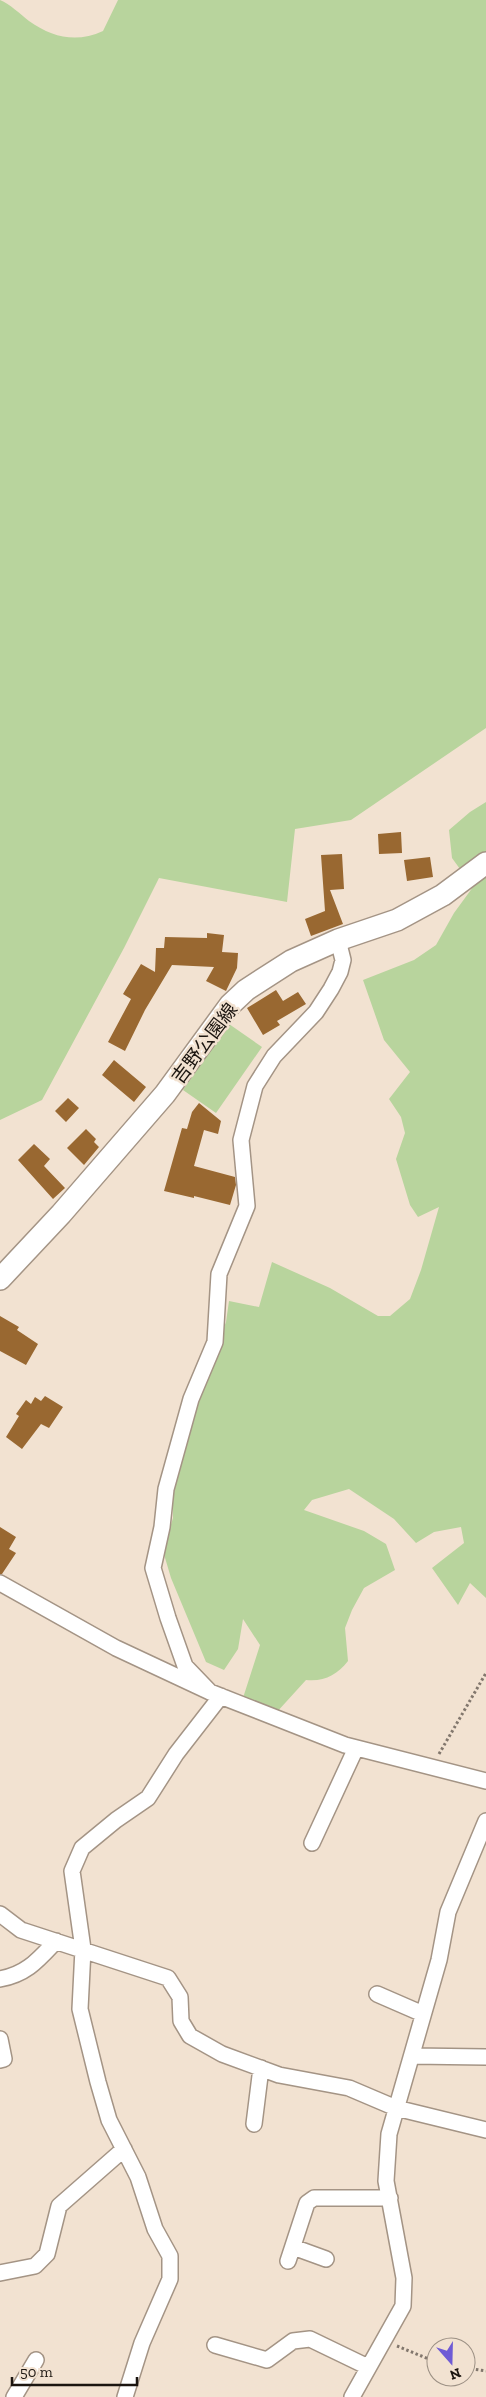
<svg xmlns="http://www.w3.org/2000/svg" width="486" height="2397" font-family="'Zilla Slab','Noto Sans JP',serif">
	<style>
		.green { fill: #b8d49d }
		.building { fill: #996831 }
		.lines { fill: none; stroke-linecap: round; stroke-linejoin: round }
		.street-casing { stroke: #a49485; stroke-width: 18 }
		.secondary-casing { stroke: #a49485; stroke-width: 24 }
		.path { stroke: #82776d; stroke-width: 3; stroke-dasharray: 2.5 2.5; stroke-linecap: butt }
		.street { stroke: #fff; stroke-width: 15 }
		.secondary { stroke: #fff; stroke-width: 21 }
		.labels { text-anchor: middle; stroke-width: 5; stroke-linejoin: round; paint-order: stroke }
		.street-label { font-size: 19px; fill: #1b1510; stroke: #f2e2d1 }
	</style>
	<rect width="100%" height="100%" fill="#f2e2d1"/>
	<path class="green" d="M0,0C10,4 20,14 29,21C53,38 77,43 103,31L118,0H486V728L351,820L295,829L287,902L159,878L124,948L42,1100L0,1120Z
		M486,802V1598L470,1583L458,1605L432,1568L464,1543L461,1527L434,1532L416,1543L394,1519L349,1489L312,1500L304,1510L364,1531L386,1544L395,1570L364,1588L352,1610L345,1628L348,1661C337,1675 324,1682 306,1680L276,1713L242,1701L260,1645L243,1619L238,1649L224,1670L206,1662L171,1578L163,1551L173,1518V1486L196,1407L226,1322L229,1301L259,1307L272,1262L330,1288L378,1316H390L410,1299L421,1270L439,1207L418,1217L410,1205L396,1159L405,1133L401,1117L389,1099L410,1072L384,1040L363,980L414,960L436,945L454,913L473,887L452,858L449,830L470,812Z
		M229,1024L262,1047L216,1113L183,1090Z"/>
	<path class="building" d="M401,832L402,853L379,854L378,834Z
		M342,854L344,889L330,890L343,924L311,936L305,919L325,911L321,855Z
		M430,857L433,877L407,881L404,860Z
		M207,933L224,935L222,952L238,953L237,968L226,991L206,981L214,967L172,965L145,1010L125,1051L108,1042L131,999L123,994L141,964L155,972L156,948H164L165,937L207,938Z
		M276,990L283,1001L298,992L306,1004L277,1021L280,1025L263,1035L247,1008Z
		M114,1060L146,1087L134,1102L102,1075Z
		M68,1098L79,1108L66,1122L55,1111Z
		M199,1103L221,1121L218,1134L204,1130L194,1166L235,1177L236,1185L230,1205L194,1196V1198L164,1191L182,1128L187,1129L192,1112Z
		M86,1129L96,1139L94,1142L99,1147L84,1165L67,1148Z
		M34,1144L50,1159L44,1166L65,1188L53,1199L18,1160Z
		M0,1316L19,1327L17,1330L38,1344L26,1365L0,1351Z
		M45,1396L63,1407L49,1428L41,1424L22,1449L6,1437L19,1416L16,1414L26,1400L31,1404L35,1397L41,1401Z
		M0,1527L16,1537L9,1549L16,1553L2,1574H0Z"/>
	<g class="lines">
		<defs>
			<path id="street" d="M0,1583L116,1648L210,1692L345,1745L486,1781
				M210,1692L185,1666L168,1618L153,1568L162,1527L166,1489L191,1399L215,1342L219,1274L247,1206L241,1140L255,1086L274,1056L316,1012L331,989L340,972L343,960L338,940
				M312,1843L356,1748
				M0,1914L21,1930L168,1978L180,1997L181,2021L190,2036L222,2054L279,2075L349,2088L396,2108L486,2130
				M0,1979C27,1974 38,1960 56,1941
				M377,1994L423,2014
				M0,2039L4,2059L0,2060
				M412,2056L486,2057
				M254,2124L261,2068
				M293,2247L326,2259
				M288,2261L307,2203L314,2198H390
				M0,2273L35,2266L47,2254L59,2206L124,2149
				M215,2345L267,2360L293,2341L310,2339L368,2367
				M14,2397L36,2360
				M125,2397L142,2343L170,2279V2256L155,2229L138,2177L109,2120L98,2082L80,2009L83,1949L72,1871L82,1848L116,1820L148,1798L176,1754L221,1696
				M352,2397L403,2306L404,2278L386,2181L389,2134L439,1960L448,1912L486,1821"/>
			<path id="secondary" d="M0,1279L61,1214L165,1094L230,1005L246,990L291,961L338,940L397,920L443,895L486,863"/>
		</defs>
		<use href="#street" class="street-casing"/>
		<use href="#secondary" class="secondary-casing"/>
		<path class="path" d="M439,1754L486,1673
			M397,2346L436,2362
			M466,2368L486,2371"/>
		<use href="#street" class="street"/>
		<use href="#secondary" class="secondary"/>
	</g>
	<g class="labels">
		<g class="street-label">
			<text transform="translate(204 1043) rotate(-53)" y="7">吉野公園線</text>
		</g>
	</g>
	<g transform="translate(451 2362) rotate(160)"><circle r="24" fill="#f2e2d1" stroke="#9c9084"/>
	<path d="M0-4L9 19L0 12L-9 19Z" fill="#6f5bd5"/>
	<text y="-8" font-size="14" font-weight="bold" text-anchor="middle" fill="#1b1510">N</text>
	</g>
	<path d="M12 2377v8h125v-8" fill="none" stroke="#1b1510" stroke-width="2.5"/>
	<text x="20" y="2377" font-size="15" fill="#1b1510" stroke="#f2e2d1" stroke-width="4" paint-order="stroke">50 m</text>
</svg>
